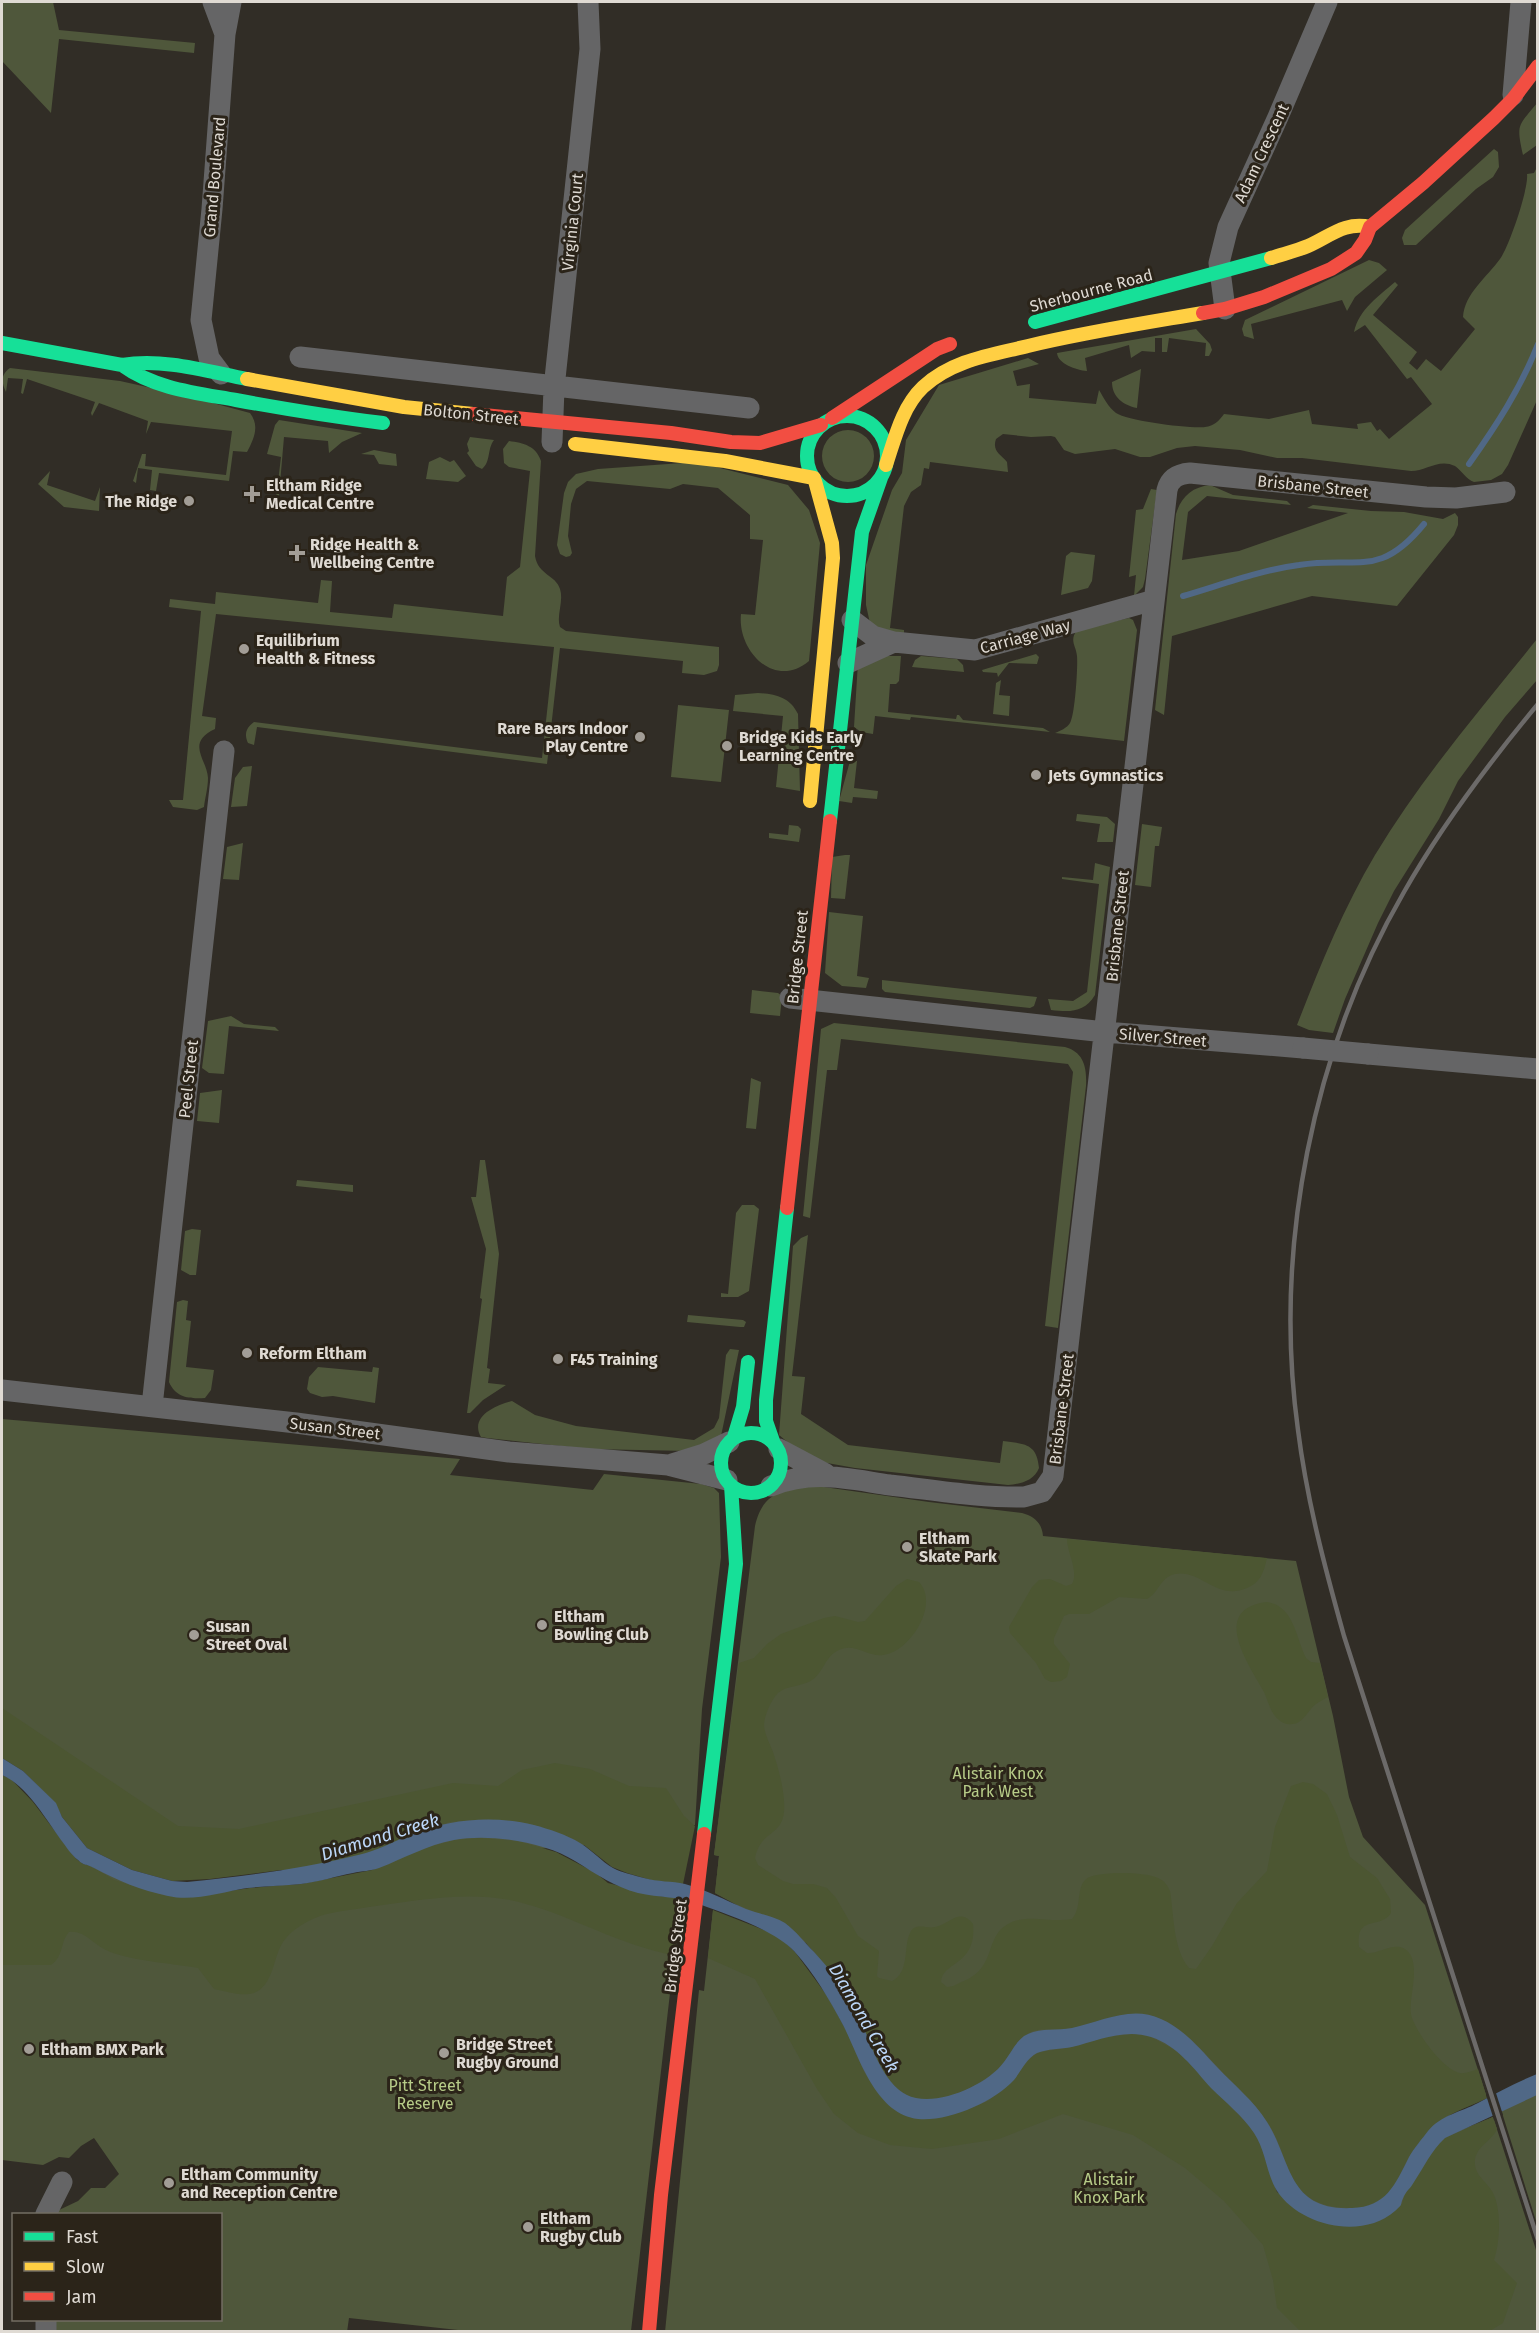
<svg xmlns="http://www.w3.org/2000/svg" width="1539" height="2333" font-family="'Fira Sans',sans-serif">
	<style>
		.green { fill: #4f573b }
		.forest { fill: #4c5632 }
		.water { fill: #506886 }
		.pier { fill: #312d26 }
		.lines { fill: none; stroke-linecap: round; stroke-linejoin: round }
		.stream { stroke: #506886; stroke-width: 6 }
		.street { stroke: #656566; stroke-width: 21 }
		.fast { stroke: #16e098; stroke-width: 14 }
		.slow { stroke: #ffcf43; stroke-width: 14 }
		.jam { stroke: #f24e42; stroke-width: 14 }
		.rail { stroke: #6c6a69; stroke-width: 4.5 }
		.street-bridge { stroke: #656566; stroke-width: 21 }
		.poi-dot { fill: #a29d96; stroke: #2b2419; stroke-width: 2 }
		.labels { text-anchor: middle; stroke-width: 6; stroke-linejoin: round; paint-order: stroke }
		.street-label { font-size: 16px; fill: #dfdad3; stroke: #2b2419 }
		.poi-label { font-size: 16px; font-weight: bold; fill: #dfdad3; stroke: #2b2419; text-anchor: start }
		.park-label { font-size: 16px; fill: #b7cc88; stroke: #2b2419 }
		.water-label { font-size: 18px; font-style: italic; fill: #bcd7f9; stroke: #2b2419 }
	</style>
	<rect width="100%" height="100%" fill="#312d26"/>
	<path class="green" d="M2,2H53L59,30L195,43L194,53L59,39L51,113L2,61Z
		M1537,103V145L1523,155C1516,123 1518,127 1537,103Z
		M1494,149L1498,152L1499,167L1493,177L1476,189L1416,245H1404L1402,238L1405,230Z
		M1537,167V400L1508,465L1502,474L1491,480L1474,482C1466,479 1462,471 1455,466C1439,458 1426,471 1411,471L1302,458H1277L1240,450L1195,446L1177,448L1150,457H1140L1115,449L1075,454L1064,450L1055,437L1051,436L1031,437L1003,434L996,439C992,451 1000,454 1007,462L1008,472L930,462L929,469L924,468L921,485L911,492L904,506L890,628L904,630V634L871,628L866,605V565L892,490L902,473L906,440L939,385L1028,358L1039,364L1013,371L1017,386L1030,384L1029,398L1096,404L1099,390C1104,398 1108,407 1116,413C1128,421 1191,429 1205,427C1214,426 1219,421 1224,414L1269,419L1309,410L1312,424L1358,429L1357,424L1371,422L1377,431L1380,429L1389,439L1432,404L1411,377L1407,379L1365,325L1354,332C1359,309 1379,296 1395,282L1398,285L1373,315L1417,352L1409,363L1417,370L1426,359L1441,371L1475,329L1463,317C1464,294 1487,277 1500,259C1509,247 1529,188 1527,174L1534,173Z
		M1369,260L1379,263L1387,270L1355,297L1347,311L1342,300L1251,324L1254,339L1244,336L1242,329L1245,320Z
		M1196,329L1210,344L1212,350L1209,356H1205L1206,343L1169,338L1167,352H1162V338H1155V352L1142,351L1131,358L1129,345L1085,358L1087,371C1076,370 1058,364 1057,353Z
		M10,368L120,381L183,395L250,413C260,426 254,439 247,452L233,451L229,481L159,473L156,491L150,490L152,470L138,468L136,483L133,481L142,454H146L145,466L226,475L232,431L151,422L146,434L148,421L99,403L92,416L91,413L95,402L27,379L23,394L21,393L23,379L8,378L6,392C1,382 1,374 10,368Z
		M1141,369L1137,408C1123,405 1112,397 1112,382Z
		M279,420L362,433L342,442L329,453L328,441L284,437L278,507H275L281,457L267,454L275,425Z
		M822 456a26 26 0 1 1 52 0a26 26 0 1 1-52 0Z
		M470,437L494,440C487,449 491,462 482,469L476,466L467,453L469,451L467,444Z
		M509,441C524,443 536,446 541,461L535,556C538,575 556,575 560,589C564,602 556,615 560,627L566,631L719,647V665L717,671L704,675L682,673L683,661L560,648L547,764L257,727L254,745L248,743C244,734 246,728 254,722L542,758L554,647L216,614L202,716L216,718L215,729C185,743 207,759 208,778C208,788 205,798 204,807L197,810L173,807L169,800H183L201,611L169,607L170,599L215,604L216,592L318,603L321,580L332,581L330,612L392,618L394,604L503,616L507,577L520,567L530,471L509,467L504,463L503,449Z
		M374,450L396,454L397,466L379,464L374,455L361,454Z
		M440,457L450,462L454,460L466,476L458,482L426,479L429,462Z
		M696,462L788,485L809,510L820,543L809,661C775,690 737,651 741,614L755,615L763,540L750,539V515L718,488L683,484L670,489L587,481L576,489L571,504L568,536L572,553L570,556L566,557L560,554L557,545L564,493L568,482L576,474L598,469Z
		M50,471L47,485L95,501L100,487L99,511L64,507L38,484Z
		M1210,485L1233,495L1287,501L1291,505L1207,496L1188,512L1182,560L1239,551L1348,513L1307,508L1313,505L1371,511L1404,512L1443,519L1455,513L1458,517V525L1454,535L1397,606L1312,596L1172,636L1164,715L1155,710L1176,514C1181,497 1192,487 1210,485Z
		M1151,489L1157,490L1145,579L1143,587L1134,596L1136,575L1129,577L1136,510L1143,509Z
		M1071,552L1095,555L1092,581L1088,588L1061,595L1066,556Z
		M1129,618L1133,620L1137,630L1124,741L1055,733C1060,731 1067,728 1070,723C1075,715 1078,667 1077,656C1076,645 1069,641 1077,630Z
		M1537,639V680L1505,717L1458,781L1439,819L1394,891L1378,923L1345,999L1333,1033L1309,1030L1297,1025C1320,966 1343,909 1375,855C1422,777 1481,709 1537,639Z
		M1036,654L1039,657L1037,664L1009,663L998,677L997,673L983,672L982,670Z
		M886,656H901L899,681L896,684H890L888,712L956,719L957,715H959L963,720L1043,728L1050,732L911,717L910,720L875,716L873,734L861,732L854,727L858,662Z
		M921,656L957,659L963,665L964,672L912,667L915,660Z
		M1001,680L999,695L1010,696L1009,716L993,714L996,683Z
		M758,693C775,694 790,697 798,714L800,791L776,787L783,716L733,711L735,695Z
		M678,705L729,710L721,782L671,777Z
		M850,761H857L854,788L878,791L877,799L853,797L852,803L839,801Z
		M252,766L247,806L231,807L235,778L243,767Z
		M1077,814L1107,817L1115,824L1113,842H1097L1100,824L1076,821Z
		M1142,824L1162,827L1159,846H1155L1151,887L1135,885Z
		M789,825L798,826L801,829L799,842L769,838V833L788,835Z
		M243,843L239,880L223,879L227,847Z
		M845,855H850L845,899L831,898L832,857Z
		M1095,863L1110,867L1095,995C1084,1013 1070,1012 1051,1010L1048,999L1073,1001L1087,992L1099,884L1062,879V877L1093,880Z
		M829,912L863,916L857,976L869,978L866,988L842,986L825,973Z
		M882,980L1037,997L1034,1006L1030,1008L885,992L882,989Z
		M752,990L778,993L782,996L780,1016L750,1013Z
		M231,1016L244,1024L275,1027L279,1031L229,1026L224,1074L209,1073L202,1068L208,1021Z
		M834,1023L1065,1047C1084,1052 1087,1068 1086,1086L1058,1328L1045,1326L1073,1072L1068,1064L841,1039L837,1070H827L810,1218L803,1216L821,1029Z
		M751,1078L761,1082L756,1129L746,1128Z
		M222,1090L219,1123L197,1121L200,1093Z
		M480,1160H485L499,1254L487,1368L490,1369L488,1383L506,1385L483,1400L470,1413H467L482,1299L480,1298L486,1249L471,1197H476Z
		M297,1180L353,1185V1192L296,1186Z
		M742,1205H754L759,1209L749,1291L738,1297H721V1293L728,1294L736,1213Z
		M192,1229L201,1230L196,1275H190L181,1270L185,1231Z
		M808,1235L792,1376L805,1377L801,1414L848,1445L1000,1463L1003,1441C1024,1444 1037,1443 1039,1468C1034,1481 1020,1484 1008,1485L855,1468L827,1463L803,1455L779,1435L793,1246L801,1238Z
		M183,1300L188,1301L186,1320L191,1321L186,1367L214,1370L211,1390L205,1398C190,1399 176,1398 169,1382L177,1302Z
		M688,1315L743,1320L746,1322L744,1327H740L687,1322Z
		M730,1349L739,1350L721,1436L690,1451L588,1449L487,1438L481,1437C469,1416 497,1405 512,1401L535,1415L576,1426L694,1440L714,1428L719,1418L726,1355Z
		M318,1367L372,1372L373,1367L379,1368L375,1403L333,1396L322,1397L310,1393L307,1389L309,1377Z
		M2,1419L460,1459L450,1475L593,1490L604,1474L701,1484L714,1488L719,1493L721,1557L702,1709L695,1825L584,1845L284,1871L2,1758Z
		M810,1485L929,1502L1022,1513C1034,1516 1042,1523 1043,1536L1296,1561L1333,1716L1349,1797L1363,1837L1425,1905L1487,2098L1452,2113L1304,2193L871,2043L843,1988L806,1943L715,1893L719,1856L714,1855L755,1526C763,1492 780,1492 810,1485Z
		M2,1775L76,1859L83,1864L178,1897L283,1885L681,1898L631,2331L476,2332L349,2318L347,2332L56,2331V2320H220V2214H56L59,2210L78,2201L91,2188H105L119,2174L94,2138L81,2146L69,2158L59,2157L43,2165L2,2160Z
		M713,1910L845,2028L1018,2075L1285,2201L1493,2117L1537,2253V2331L665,2332L699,1990L704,1991Z
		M1537,2081V2224L1498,2100Z"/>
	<path class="forest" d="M1067,1539L1077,1540L1267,1558C1264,1572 1260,1583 1247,1588C1216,1601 1201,1569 1175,1574C1160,1577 1159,1593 1147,1599L1119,1597L1089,1614H1069L1064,1616L1054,1638V1644L1070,1664L1067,1677L1061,1681L1051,1682L1045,1679L1036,1663L1010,1633L1009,1627L1032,1587L1039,1580L1050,1579L1066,1586L1072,1584C1079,1571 1067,1553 1067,1539Z
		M907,1579L919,1582C940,1604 910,1652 883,1655C867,1657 855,1642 839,1650C825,1656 824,1672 812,1680C802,1687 787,1685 778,1693C771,1700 764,1716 764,1726C765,1735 770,1744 773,1752C778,1767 783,1785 784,1801C787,1839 761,1827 755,1858L758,1865L783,1881L793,1884H813L827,1888L836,1898L858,1936L879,1951L877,1976L879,1978L892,1981C910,1972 903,1948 910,1933C915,1922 926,1929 935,1927C950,1924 960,1907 973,1924C977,1966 942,1961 941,1982L947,1987C954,1987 958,1983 964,1981C997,1967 984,1937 1008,1924C1027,1913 1051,1923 1072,1919C1082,1908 1076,1890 1085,1880C1094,1870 1147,1872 1158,1878C1165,1881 1167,1885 1170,1891C1174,1915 1173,1949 1189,1968L1196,1969L1212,1946L1237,1903L1267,1871L1275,1827L1291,1786L1303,1782L1313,1784L1327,1794L1337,1815L1350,1857L1377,1878L1390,1899L1391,1913C1380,1930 1355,1914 1359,1947L1367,1953C1378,1954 1392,1943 1403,1948C1424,1958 1408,1997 1411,2014C1414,2030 1443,2070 1460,2073C1465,2074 1472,2071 1478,2069L1487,2098C1476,2104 1465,2107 1454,2113C1437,2121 1424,2137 1413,2151C1400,2168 1396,2197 1373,2205C1363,2209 1349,2208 1337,2207C1283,2200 1291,2154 1266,2120C1252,2100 1233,2084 1217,2066C1197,2045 1177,2020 1147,2015C1119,2010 1093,2026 1065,2029C1055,2030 1039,2027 1029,2033C1017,2040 1011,2054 1002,2064C985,2085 935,2109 909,2096C878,2081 871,2042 857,2014C848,1996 836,1977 823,1962C812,1949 800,1934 786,1925C775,1916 761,1915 748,1909C737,1905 726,1899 715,1893L719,1856L714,1855L739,1663L754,1658L767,1644L781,1634L824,1618L835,1616L858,1622L865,1621L896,1586Z
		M1267,1602C1294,1606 1296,1638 1306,1658L1311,1662L1320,1663L1328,1697C1324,1699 1320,1701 1316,1704C1308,1710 1303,1724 1292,1724C1288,1725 1282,1723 1279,1720C1271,1714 1268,1701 1264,1692C1249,1665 1209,1609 1267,1602Z
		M2,1708L178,1826L239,1829L453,1783L498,1786L522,1770L555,1763L590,1769L629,1786L666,1788L684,1816L695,1826L683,1884L658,1882L627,1873L612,1867L584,1845L572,1838L534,1825L485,1819L449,1822L366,1854L312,1866L210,1879L172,1881L132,1870L87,1848L62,1817L55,1803L23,1771L2,1758Z
		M2,1775L11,1779L33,1802L76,1859L83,1864L91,1866L114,1880L166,1896L204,1895L250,1888L301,1884L372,1870L417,1850L455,1840L479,1838L518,1841L556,1852L596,1873L608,1883L659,1896L681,1898L675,1956C662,1953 648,1949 635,1945C596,1932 559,1912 519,1902C471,1890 418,1900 369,1907C353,1910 335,1911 320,1916C305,1922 292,1929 283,1942C273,1957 274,1985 254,1993C242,1997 225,1991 214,1989L198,1968C171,1963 129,1961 106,1950C93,1944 84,1930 69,1932C60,1942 64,1956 51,1965H2Z
		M713,1910L769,1932L782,1939L795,1952L828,1997L845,2028L864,2072L879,2094L897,2111L932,2118L974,2107L988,2101L1033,2056L1040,2052L1068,2048L1106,2037L1134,2034L1149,2036L1173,2049L1185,2058L1250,2127L1259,2141L1277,2192L1334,2226L1372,2224L1384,2219L1402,2204L1405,2194L1422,2167L1436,2146L1445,2138L1493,2117L1497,2129C1492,2141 1478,2145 1475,2159C1473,2174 1485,2180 1492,2191C1502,2208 1500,2242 1494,2260L1517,2283L1503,2323L1488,2332L1300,2331L1277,2308L1273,2280L1263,2245L1224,2201L1185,2168L1133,2135L1063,2114L999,2139L932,2149L890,2145L858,2133L834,2114L817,2089L755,1979L708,1958Z"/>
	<path class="water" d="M2,1758L23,1771L56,1803L62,1817L87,1848L132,1870L172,1881L187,1882C245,1876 302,1869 358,1855C377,1851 394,1841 412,1834C450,1819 494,1815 534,1825C549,1829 567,1835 580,1843C592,1850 601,1861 613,1868C622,1873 634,1875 644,1878C658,1882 672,1881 685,1884C707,1890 725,1900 746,1909C759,1914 773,1916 785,1923C796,1931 805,1943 814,1952C831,1970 846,1991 857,2013C871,2040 882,2091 916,2098C943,2104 988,2084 1004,2062C1011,2053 1015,2043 1024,2036C1039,2027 1056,2031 1072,2028C1101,2022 1131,2005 1161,2019C1184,2029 1200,2049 1217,2067C1234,2085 1254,2101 1267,2122C1292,2161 1287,2211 1352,2208C1386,2207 1395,2185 1409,2157C1414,2148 1422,2139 1428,2131C1441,2115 1461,2112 1478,2103C1498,2092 1517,2082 1537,2074V2095L1445,2138C1431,2151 1424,2167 1414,2182C1410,2189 1408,2189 1404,2196C1399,2207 1404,2203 1395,2211C1362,2240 1300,2226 1277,2191C1266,2173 1266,2151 1254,2133C1242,2115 1226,2103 1211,2088C1193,2068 1178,2046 1151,2037C1124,2028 1097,2041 1072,2047C1061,2049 1047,2049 1037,2053C1027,2058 1021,2071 1014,2080C994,2102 948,2122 918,2119C875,2114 859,2056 843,2025C829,1999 814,1973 794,1951C773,1929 728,1915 699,1904C679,1896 659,1898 638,1893C615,1887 596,1874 575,1861C545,1842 489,1833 454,1840C427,1845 405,1858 379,1868C371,1871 362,1871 353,1873C336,1876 319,1882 301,1884C283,1886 265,1886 247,1888C223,1892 193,1902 168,1896C140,1890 119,1881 94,1868C85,1863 86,1867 78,1860C71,1855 66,1846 61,1840C45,1818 27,1786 2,1775Z"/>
	<path class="pier" d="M1495,2090L1503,2115L1494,2120L1486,2095Z"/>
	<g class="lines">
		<path class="stream" d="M1469,464C1496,426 1521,388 1538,344
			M1183,596C1221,585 1260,570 1299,565C1358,556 1379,579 1424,524"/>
		<path class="street" d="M213,2L225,34
			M1513,95L1521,2
			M1225,309L1219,263L1228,227L1278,117L1327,2
			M300,357L749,408
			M221,374L209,358L201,320L212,209L225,34L231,2
			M552,442L554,388L590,49L588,2
			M852,620L873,636L894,642L975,650L1154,600
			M848,663L894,642
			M790,998L1105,1032L1303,1048
			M1368,1054L1538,1069
			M2,1390L296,1423L509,1452L668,1465L727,1480
			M152,1406L224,751
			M779,1449L826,1474
			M672,1464L704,1454L729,1442
			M771,1486C813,1469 848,1479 890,1485C934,1490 980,1498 1024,1497L1042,1492L1053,1476L1167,490C1170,478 1178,474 1190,473L1426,497L1456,498L1505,492
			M46,2214L62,2182
			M46,2332V2320"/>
		<path class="fast" d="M1035,322L1271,258
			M2,343L122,365C163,358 206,371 247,379
			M122,365C155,389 197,393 236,400C285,409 334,417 383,423
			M807 456a40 40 0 1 1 80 0a40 40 0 1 1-80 0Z
			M830,821L862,532L881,478
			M721 1463a30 30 0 1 1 60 0a30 30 0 1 1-60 0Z
			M734,1437L743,1407L748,1362
			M773,1441L766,1421V1400L787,1208
			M704,1834L736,1564L731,1485"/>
		<path class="slow" d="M1271,258C1283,254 1296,251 1308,246C1329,237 1345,221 1370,227
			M247,379L404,407L473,414
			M575,444L725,461L814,478
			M886,465C895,438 902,407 923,387C952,360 991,355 1028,346C1086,332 1145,323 1203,313
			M810,801L833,558L832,543L815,481"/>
		<path class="jam" d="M1203,313L1225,309L1264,297L1331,269L1356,253L1365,240L1370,227L1423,183L1494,118L1513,99L1538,66
			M473,414L671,433L731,442L760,443L821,425
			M832,418L937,349L950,344
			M787,1208L830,821
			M649,2332L661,2195L704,1834"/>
		<path class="rail" d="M1538,704C1488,764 1442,825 1404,892C1312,1051 1273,1249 1298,1430C1307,1501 1325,1568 1344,1636L1538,2240"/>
		<path class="street-bridge" d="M1303,1048L1368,1054"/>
	</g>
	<g class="poi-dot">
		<path d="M249 485h6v6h6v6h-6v6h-6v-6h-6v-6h6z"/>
		<circle cx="189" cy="501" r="6"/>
		<path d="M294 544h6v6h6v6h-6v6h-6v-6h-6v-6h6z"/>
		<circle cx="244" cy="649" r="6"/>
		<circle cx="640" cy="737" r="6"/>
		<circle cx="727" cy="746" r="6"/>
		<circle cx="1036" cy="775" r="6"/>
		<circle cx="247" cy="1353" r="6"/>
		<circle cx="558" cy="1359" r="6"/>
		<circle cx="907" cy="1547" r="6"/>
		<circle cx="542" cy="1625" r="6"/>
		<circle cx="194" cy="1635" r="6"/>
		<circle cx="29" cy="2049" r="6"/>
		<circle cx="444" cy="2053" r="6"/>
		<circle cx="169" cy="2183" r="6"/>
		<circle cx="528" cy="2227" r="6"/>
	</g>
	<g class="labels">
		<g class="street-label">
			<text transform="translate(1261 153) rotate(-65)" y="6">Adam Crescent</text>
			<text transform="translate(214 177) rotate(-85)" y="6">Grand Boulevard</text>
			<text transform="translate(572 222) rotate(-84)" y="6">Virginia Court</text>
			<text transform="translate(1091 290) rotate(-15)" y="6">Sherbourne Road</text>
			<text transform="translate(471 414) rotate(6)" y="6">Bolton Street</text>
			<text transform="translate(1313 486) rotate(6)" y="6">Brisbane Street</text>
			<text transform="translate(1025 636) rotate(-15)" y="6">Carriage Way</text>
			<text transform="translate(1117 926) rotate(-84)" y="6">Brisbane Street</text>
			<text transform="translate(797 957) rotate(-84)" y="6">Bridge Street</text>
			<text transform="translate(1163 1037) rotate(5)" y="6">Silver Street</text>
			<text transform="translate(188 1079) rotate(-84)" y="6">Peel Street</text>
			<text transform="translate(1061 1409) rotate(-83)" y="6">Brisbane Street</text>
			<text transform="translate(335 1428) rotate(7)" y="6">Susan Street</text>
			<text transform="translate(675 1946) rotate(-83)" y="6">Bridge Street</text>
		</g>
		<g class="poi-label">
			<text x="266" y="491">Eltham Ridge<tspan x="266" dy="18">Medical Centre</tspan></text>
			<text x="177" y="507" text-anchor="end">The Ridge</text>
			<text x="310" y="550">Ridge Health &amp;<tspan x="310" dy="18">Wellbeing Centre</tspan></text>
			<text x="256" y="646">Equilibrium<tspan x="256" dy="18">Health &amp; Fitness</tspan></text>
			<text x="628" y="734" text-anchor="end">Rare Bears Indoor<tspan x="628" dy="18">Play Centre</tspan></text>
			<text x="739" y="743">Bridge Kids Early<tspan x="739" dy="18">Learning Centre</tspan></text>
			<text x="1048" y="781">Jets Gymnastics</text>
			<text x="259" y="1359">Reform Eltham</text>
			<text x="570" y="1365">F45 Training</text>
			<text x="919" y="1544">Eltham<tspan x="919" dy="18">Skate Park</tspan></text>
			<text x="554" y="1622">Eltham<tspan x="554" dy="18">Bowling Club</tspan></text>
			<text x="206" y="1632">Susan<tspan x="206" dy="18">Street Oval</tspan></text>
			<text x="456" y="2050">Bridge Street<tspan x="456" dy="18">Rugby Ground</tspan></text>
			<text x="41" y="2055">Eltham BMX Park</text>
			<text x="181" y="2180">Eltham Community<tspan x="181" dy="18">and Reception Centre</tspan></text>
			<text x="540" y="2224">Eltham<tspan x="540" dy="18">Rugby Club</tspan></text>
		</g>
		<g class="park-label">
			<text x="998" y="1779">Alistair Knox<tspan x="998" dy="18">Park West</tspan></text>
			<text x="425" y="2091">Pitt Street<tspan x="425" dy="18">Reserve</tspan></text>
			<text x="1109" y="2185">Alistair<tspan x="1109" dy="18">Knox Park</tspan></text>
		</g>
		<g class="water-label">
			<text transform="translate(380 1837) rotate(-17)" y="6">Diamond Creek</text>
			<text transform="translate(864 2018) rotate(60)" y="6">Diamond Creek</text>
		</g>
	</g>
	<rect width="1539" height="2333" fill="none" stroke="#dfdad3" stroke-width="6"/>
	<rect x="12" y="2213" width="210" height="108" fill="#2b2419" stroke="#736d63" stroke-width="1.5"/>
	<rect x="24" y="2232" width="30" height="9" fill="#16e098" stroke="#736d63" stroke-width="1.5"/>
	<text x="66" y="2243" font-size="18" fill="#dfdad3">Fast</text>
	<rect x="24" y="2262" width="30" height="9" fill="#ffcf43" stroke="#736d63" stroke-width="1.5"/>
	<text x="66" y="2273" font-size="18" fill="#dfdad3">Slow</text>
	<rect x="24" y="2292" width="30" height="9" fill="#f24e42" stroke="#736d63" stroke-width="1.5"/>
	<text x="66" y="2303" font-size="18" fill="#dfdad3">Jam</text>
</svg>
